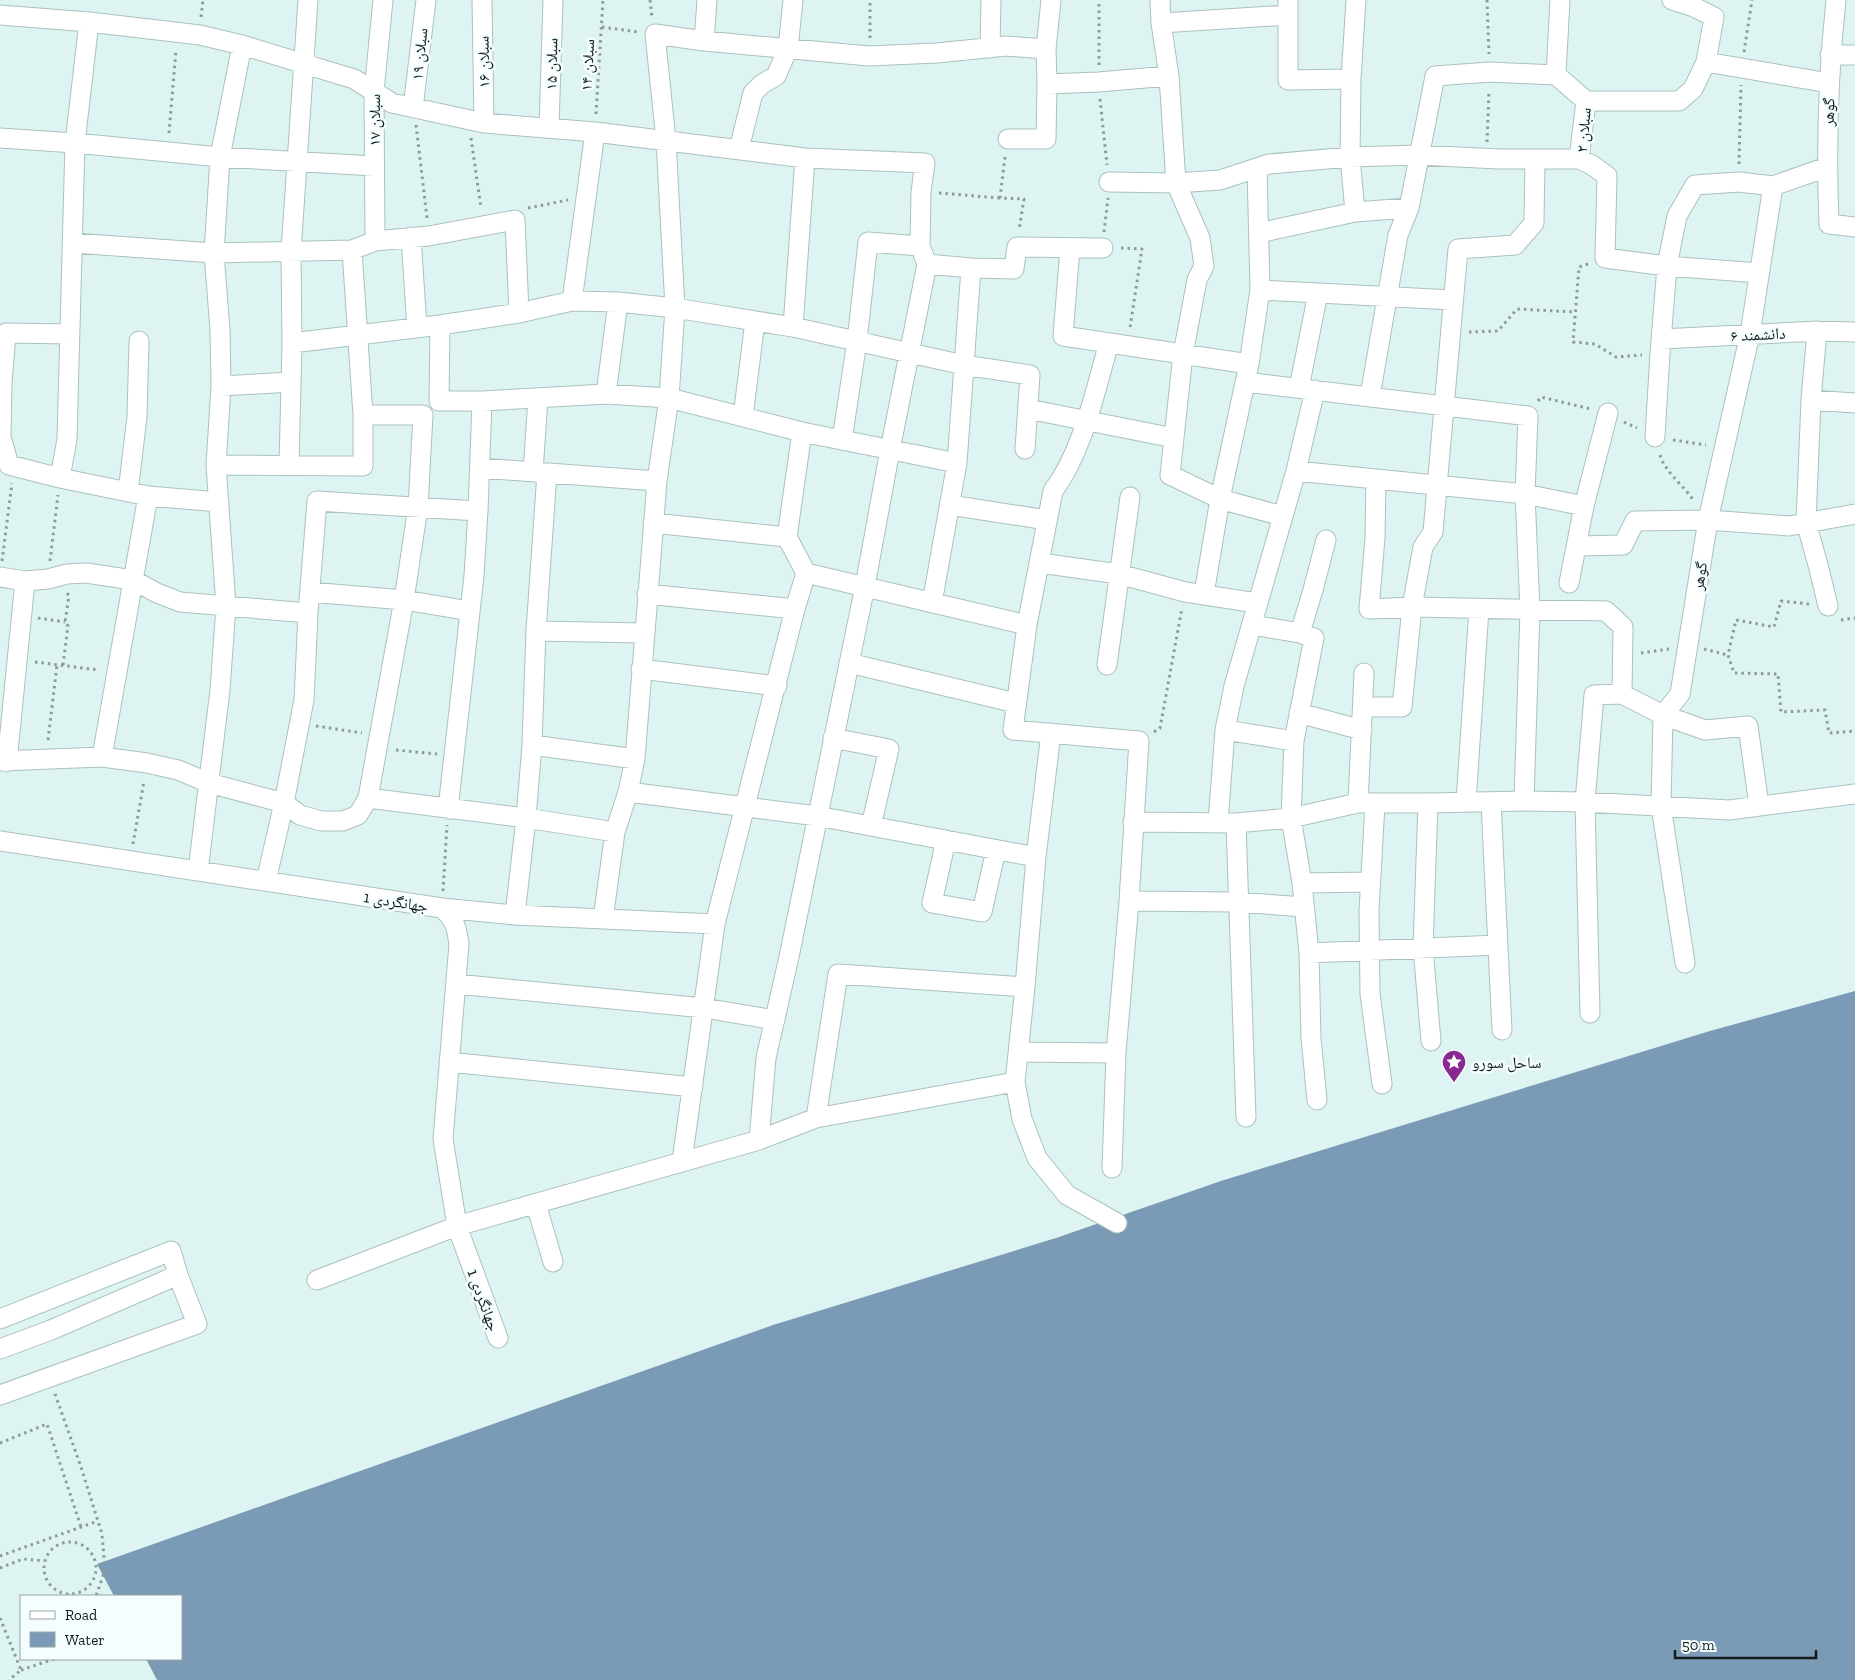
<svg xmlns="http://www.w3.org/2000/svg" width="1855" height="1680" font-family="'Zilla Slab','Noto Naskh Arabic',serif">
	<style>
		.water { fill: #7a9ab5 }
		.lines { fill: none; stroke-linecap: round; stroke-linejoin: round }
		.minor-casing { stroke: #abc1bf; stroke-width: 21 }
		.path { stroke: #8b9b9a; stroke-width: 3; stroke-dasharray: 2.5 4; stroke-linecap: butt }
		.minor { stroke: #fff; stroke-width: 19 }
		.labels { text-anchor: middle; stroke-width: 5; stroke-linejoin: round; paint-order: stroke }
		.street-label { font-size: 16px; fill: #131b1a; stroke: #f5fefe }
		.poi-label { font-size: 16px; fill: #131b1a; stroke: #f5fefe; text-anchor: start }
	</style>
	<rect width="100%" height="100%" fill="#def4f3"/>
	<path class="water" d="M1855,991V1680H157L146,1659H181V1596H114L97,1564L773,1325L1056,1238L1221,1181L1710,1031Z"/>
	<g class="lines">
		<defs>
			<path id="minor" d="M482,0L484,123
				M1160,0L1161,23L1169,76L1176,183L1200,238L1204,266L1197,280L1183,354L1170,475L1220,499L1282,516
				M1288,0V80L1351,79
				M1560,0L1556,75L1586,101L1579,159
				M1672,0L1694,7L1714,17L1706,62L1829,83
				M1836,0C1828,75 1826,149 1829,224L1855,227
				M0,15L89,22L200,35L242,45L354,79L392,103L484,123L595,132L805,158L925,163L921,192L920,246L927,264L971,268L1014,269L1017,247L1103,248
				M1161,23L1288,15
				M704,41L707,0
				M990,48L991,0
				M1830,55H1855
				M1047,84L1098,82L1169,76
				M1586,101H1679L1693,89L1706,62
				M413,108L426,0
				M549,128L553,0
				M0,138L75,143L220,157L374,166
				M1008,139H1046L1047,84L1046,49L1051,0
				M739,149L753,93L762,84L776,76L788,49L793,0
				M1109,182L1176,183L1220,180L1269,164L1350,157L1418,155L1499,159H1579L1592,165L1607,176L1605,258L1667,266L1660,353L1655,437
				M1355,212L1350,157L1351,79L1356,0
				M1259,233L1355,212L1409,208
				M411,237L417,328
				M375,241L374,91L383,0
				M73,243L214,253L352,250L375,241L429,236L515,220L519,313
				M1070,248L1063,336L1249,364
				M1759,273L1667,266L1677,216L1695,185L1739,182L1773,186
				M1260,290L1453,300
				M572,301L595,132
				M440,325L439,401H482L606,394L669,398L802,432L957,463
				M793,327L805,158
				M1817,331L1811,400L1806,522L1818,565L1828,606
				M70,334L6,333L2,383L1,437L9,465L60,478L148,496L219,502
				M1661,339L1817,331L1855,332
				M292,343L440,325L519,313L572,301L618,302L675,308L793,327L964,365L1030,375L1025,449
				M1245,382L1528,416L1525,494L1530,610L1524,801
				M221,386L291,382
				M1299,388L1318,293
				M606,394L618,302
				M1370,396L1398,235L1409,208L1435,76L1490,72L1556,75
				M1811,400L1855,403
				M1028,409L1174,438
				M743,417L755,321
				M802,432L787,537L806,573L1027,625L1013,730L1139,741L1129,901L1116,1053L1112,1168
				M842,440L857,341L868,242L920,246
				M216,465L363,466V415L352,250
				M289,465L292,343L291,252L308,0
				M480,468L657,481
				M1296,471L1525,494L1584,506
				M533,472L538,398
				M60,478L67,439L75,143L89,22
				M1376,479L1375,538L1369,609L1412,607L1606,611L1623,627L1622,694
				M128,492L137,417L139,341
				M950,505L1047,520
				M653,523L787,537
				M1578,546L1623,545L1635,521L1708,520L1789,526L1855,514
				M1040,563L1119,574L1185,592L1257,603
				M0,577L25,581L48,579L67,574L86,573L133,580L157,593L180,602L308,613
				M1569,583L1584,506L1608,413
				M310,592L404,600L470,611
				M647,594L795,609
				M1204,594L1220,499L1249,364L1260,290L1257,168
				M932,603L957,463L971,268
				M1027,625L1053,491C1083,451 1095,391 1109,343
				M1252,625L1300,633L1314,638L1294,741L1291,818L1302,883L1309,953L1311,1038L1317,1100
				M536,631L644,633
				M1300,633L1313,590L1326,540
				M849,663L1016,703
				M1107,665L1130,497
				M641,669L777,686
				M1363,707H1402L1412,607L1423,547L1433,532L1458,249L1515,245L1534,223L1535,159
				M1299,713L1362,730
				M1225,730L1294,741
				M833,738L889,749L871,826
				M532,745L635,759
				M102,757L148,496
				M0,761L102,757L147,763L178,770L209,783L284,803L300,815L321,821H343L358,815L368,798L404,600L418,507L423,415H363
				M7,762L25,581
				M368,798L526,818L615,832
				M1466,802L1479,609
				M1491,802L1502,1030
				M1358,803L1364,673
				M1428,803L1423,948L1431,1041
				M1375,804L1369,911L1370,994L1382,1084
				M448,809L474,576L478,511L482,401
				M1133,822L1236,823L1291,818L1358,803H1428L1524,801L1585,802L1729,810L1855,794
				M1218,823L1225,730L1234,686L1296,471L1315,390
				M1236,823L1246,1117
				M946,840L932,903L982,912L996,850
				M0,841L442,908C456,921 456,926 459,944L443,1139L457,1226L498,1338
				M1036,857L817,816L628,792L635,759L657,481L669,398L675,308L666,140L655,34L704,41L869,56L937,53L1006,46L1046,49
				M198,871L220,690L226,606L216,465L221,386L220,330L214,253L220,157L242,45
				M266,881L284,803L304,700L308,613L317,501L478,511
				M1302,883L1370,882
				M1129,901L1238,902L1304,907
				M442,908L515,915L715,924
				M515,915L526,818L532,745L536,631L547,473
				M603,919L615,832L628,792
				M1309,953L1498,945
				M1685,963L1661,806L1663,715L1680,694L1708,520L1750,334L1773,186L1827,167
				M456,984L704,1008L775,1020
				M1590,1013L1585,802L1594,695L1622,694L1663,715L1705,730L1748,726L1759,806
				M1018,1052L1116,1053
				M449,1062L693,1087
				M1015,1082L1022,1119L1037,1158L1067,1195L1117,1223
				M816,1118L838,974L1025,987
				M759,1140L766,1058L789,957L865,586L890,450L927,264
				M682,1161L715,924L795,609L806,573
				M536,1204L553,1262
				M317,1280L457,1226L759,1140L816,1118L1015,1082L1025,987L1036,857L1051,733
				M0,1319L171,1251L178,1275L51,1330L0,1349
				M0,1395L197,1324L178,1275"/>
		</defs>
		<use href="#minor" class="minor-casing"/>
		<path class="path" d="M650,0L652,17
			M1487,0L1489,54
			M201,17L203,0
			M602,27L638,32
			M870,38V0
			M1744,52L1752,0
			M1099,65V0
			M1100,99L1107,165
			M596,114L603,0
			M416,125L427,218
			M169,133L176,50
			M471,138L481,208
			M1487,142L1489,91
			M1005,157L1000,198L1024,199L1019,230
			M1739,164L1741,85
			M939,193L1000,198
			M528,208L568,200
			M1104,232L1108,198
			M1121,248L1142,249L1130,328
			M1588,264L1579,267L1573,342L1595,344L1616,357L1642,355
			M1469,332L1498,331L1517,309L1575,312
			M1538,401L1541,397L1591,409
			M1624,422L1637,428
			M1673,440L1706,445
			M1660,455C1665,472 1684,486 1694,501
			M2,561L12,483
			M50,561L58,495
			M1809,604L1781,601L1774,627L1736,620L1728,655L1734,673L1778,674L1781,712L1825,710L1829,733L1855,731
			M38,618L65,622
			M1841,620L1855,618
			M1704,649L1728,655
			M1641,653L1669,649
			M35,662L99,670
			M63,665L68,626L65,622L69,596L67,593
			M316,726L362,733
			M1154,732L1160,728L1182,608
			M48,740L57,665
			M396,750L437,754
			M133,844L144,781
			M443,891L447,825
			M55,1394L81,1467L102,1534L105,1570L96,1596
			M0,1443L47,1424L81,1527
			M44 1568a26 26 0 1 1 52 0a26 26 0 1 1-52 0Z
			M0,1556L98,1521
			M0,1568L23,1559L44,1561
			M0,1618L21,1670L9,1680
			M21,1670L54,1659"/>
		<use href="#minor" class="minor"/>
	</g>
	<defs>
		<symbol id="sight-pin" viewBox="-11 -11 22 30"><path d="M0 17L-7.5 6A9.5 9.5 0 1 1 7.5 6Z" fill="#892891" stroke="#f5fefe"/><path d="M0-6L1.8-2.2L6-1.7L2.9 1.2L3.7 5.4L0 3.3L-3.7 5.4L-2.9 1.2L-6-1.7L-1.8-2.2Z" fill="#fff"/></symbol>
	</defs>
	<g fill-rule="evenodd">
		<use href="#sight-pin" x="1440" y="1048" width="28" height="38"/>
	</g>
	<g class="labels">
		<g class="street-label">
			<text transform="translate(419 54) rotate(-84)" y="6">سبلان ۱۹</text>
			<text transform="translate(483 62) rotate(-91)" y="6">سبلان ۱۶</text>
			<text transform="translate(551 64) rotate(-89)" y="6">سبلان ۱۵</text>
			<text transform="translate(587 65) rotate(-87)" y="6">سبلان ۱۴</text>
			<text transform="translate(1828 112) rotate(-88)" y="6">گوهر</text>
			<text transform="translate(374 120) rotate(-90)" y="6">سبلان ۱۷</text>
			<text transform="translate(1583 130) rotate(-85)" y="6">سبلان ۲</text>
			<text transform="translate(1758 334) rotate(-3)" y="6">دانشمند ۶</text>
			<text transform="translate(1699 576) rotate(-81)" y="6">گوهر</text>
			<text transform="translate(396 901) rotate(9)" y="6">جهانگردی 1</text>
			<text transform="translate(484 1300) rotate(70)" y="6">جهانگردی 1</text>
		</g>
		<g class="poi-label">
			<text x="1472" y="1068">ساحل سورو</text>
		</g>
	</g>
	<rect x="20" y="1595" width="162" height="65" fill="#f5fefe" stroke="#9ba3a3"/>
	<rect x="30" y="1611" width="25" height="8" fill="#ffffff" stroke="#9ba3a3"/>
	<text x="65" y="1620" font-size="15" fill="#131b1a">Road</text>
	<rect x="30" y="1632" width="25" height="15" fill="#7a9ab5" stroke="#9ba3a3"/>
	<text x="65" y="1645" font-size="15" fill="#131b1a">Water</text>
	<path d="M1675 1650v8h141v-8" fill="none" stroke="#131b1a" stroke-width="2.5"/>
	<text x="1682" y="1650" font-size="15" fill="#131b1a" stroke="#f5fefe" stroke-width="4" paint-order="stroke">50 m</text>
</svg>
